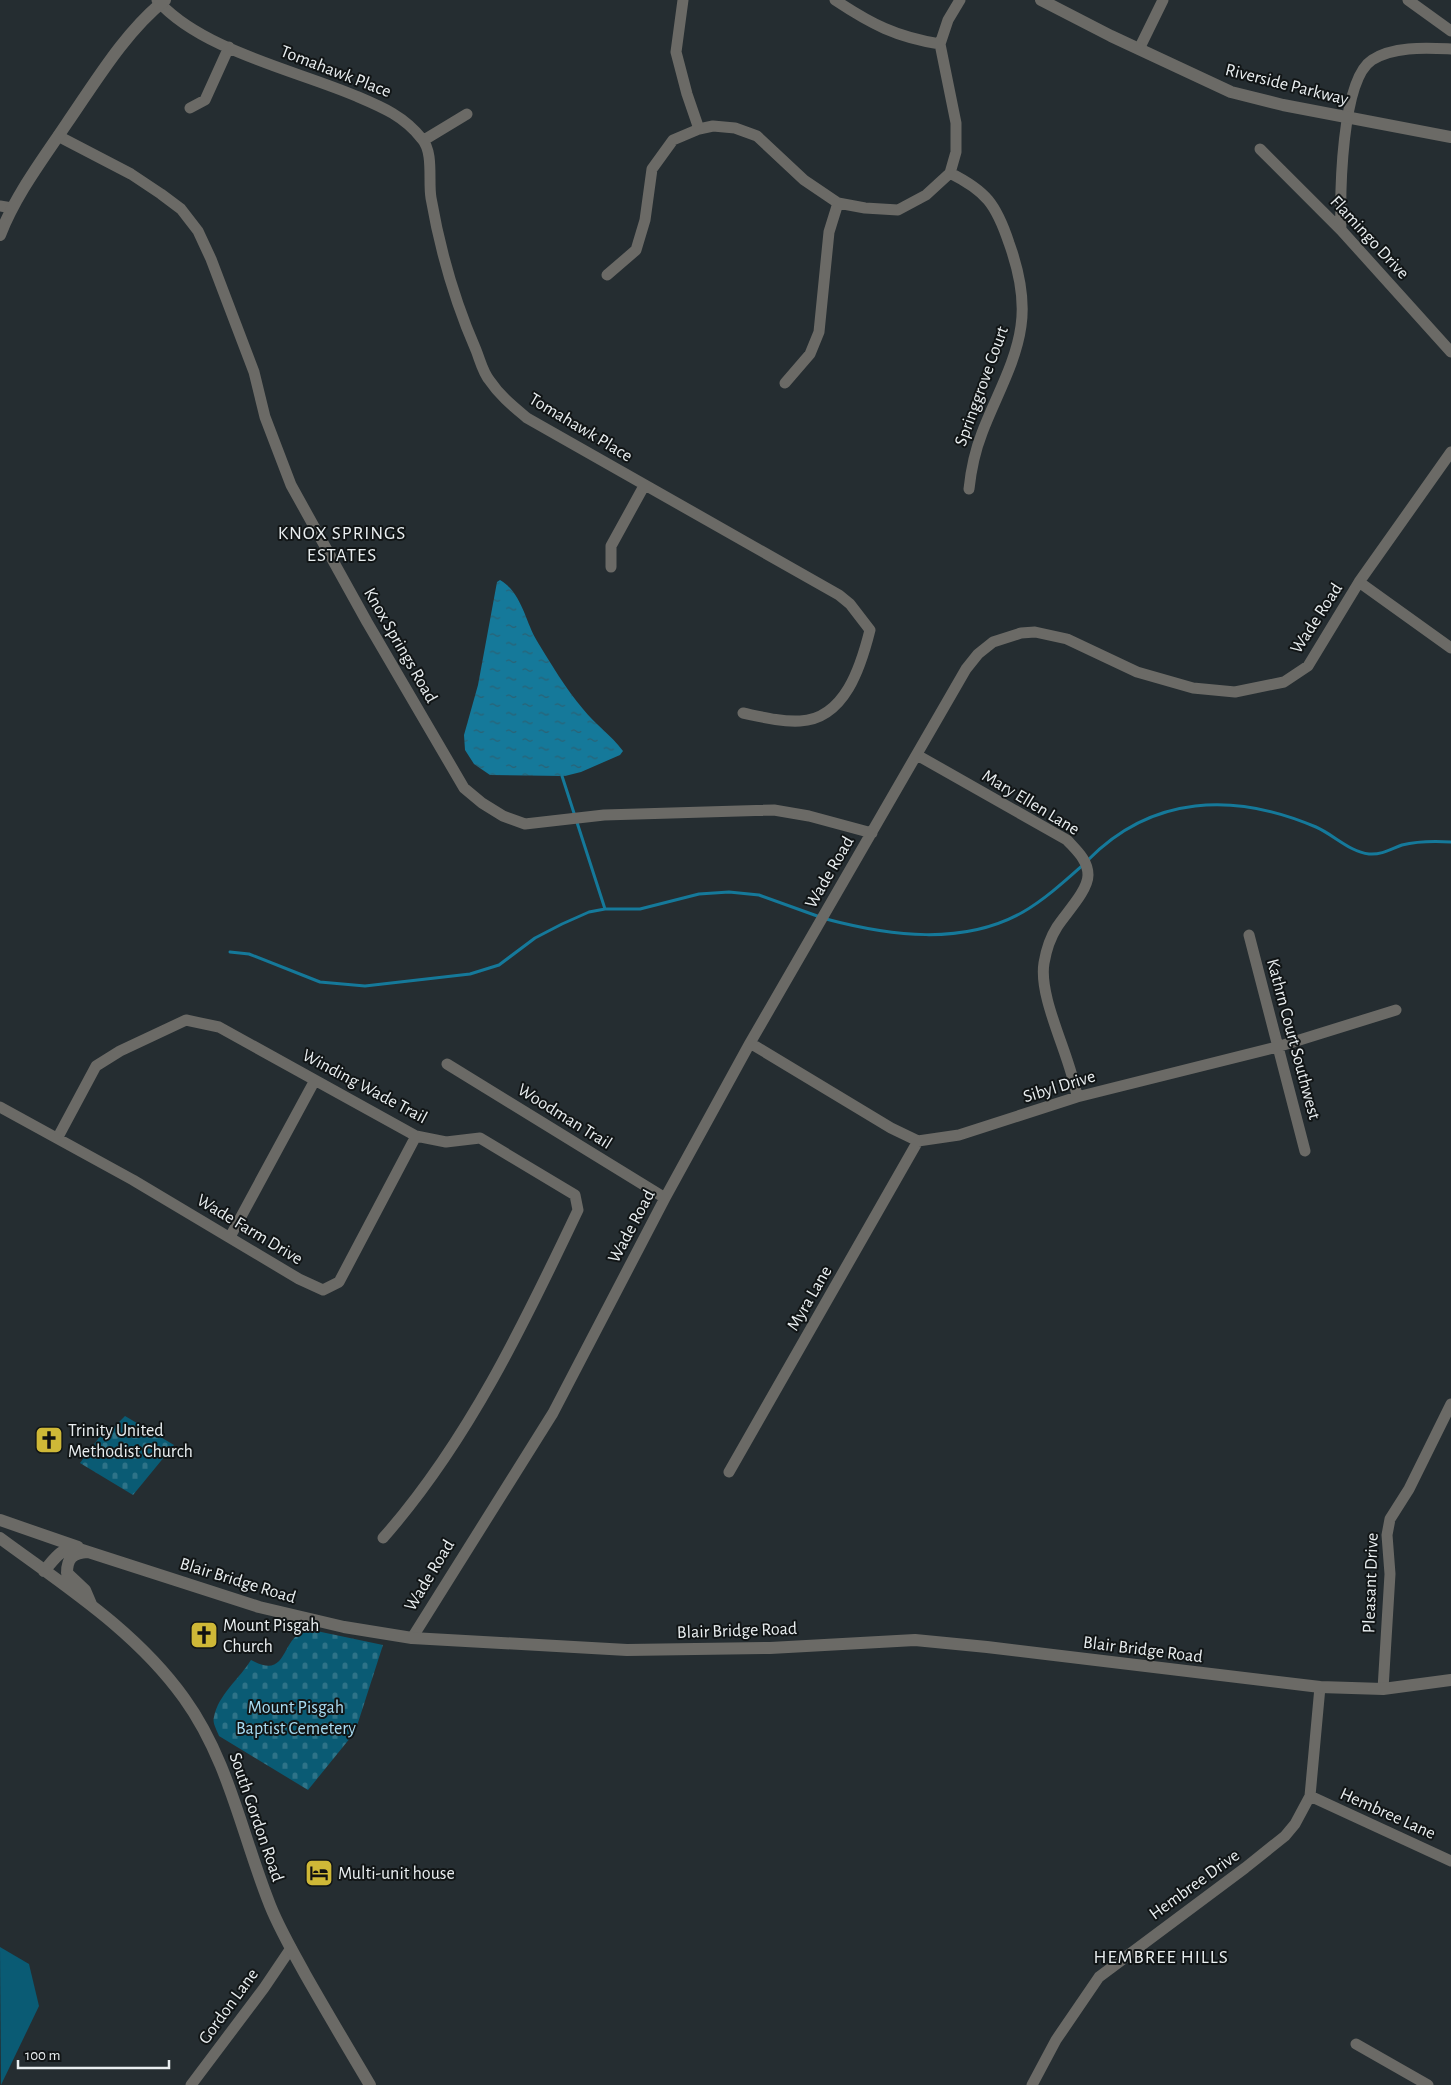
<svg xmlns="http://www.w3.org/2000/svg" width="1451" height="2085" font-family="'Alegreya Sans',sans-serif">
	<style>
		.green { fill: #0a5b74 }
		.cemetery { fill: url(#cemetery-stones) }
		.water { fill: url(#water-ripples) }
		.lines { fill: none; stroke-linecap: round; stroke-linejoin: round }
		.stream { stroke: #15799a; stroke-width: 3 }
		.minor { stroke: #6b6a66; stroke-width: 11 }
		.tertiary { stroke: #6b6a66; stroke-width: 12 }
		.labels { text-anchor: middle; stroke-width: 4; stroke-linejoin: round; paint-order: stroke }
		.street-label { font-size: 18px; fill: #e9eef0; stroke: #111516 }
		.poi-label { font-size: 18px; fill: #e9eef0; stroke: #111516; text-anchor: start }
		.park-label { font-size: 18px; fill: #a8dbf1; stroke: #111516 }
		.neighbourhood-label { font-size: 19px; letter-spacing: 1px; fill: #e9eef0; stroke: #111516 }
	</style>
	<defs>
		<pattern id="cemetery-stones" width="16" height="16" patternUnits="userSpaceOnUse" patternTransform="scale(1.25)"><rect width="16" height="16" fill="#0a5b74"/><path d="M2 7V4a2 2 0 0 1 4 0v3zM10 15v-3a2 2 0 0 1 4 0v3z" fill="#2e7388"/></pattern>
		<pattern id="water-ripples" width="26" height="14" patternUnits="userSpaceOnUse" patternTransform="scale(1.25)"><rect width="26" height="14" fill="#15799a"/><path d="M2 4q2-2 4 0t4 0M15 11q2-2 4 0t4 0" fill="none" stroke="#2b6275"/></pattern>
	</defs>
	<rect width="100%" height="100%" fill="#252d31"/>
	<path class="green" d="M0,1947L29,1964L39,2006L1,2085Z"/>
	<path class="cemetery" d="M125,1416L174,1445L133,1495L80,1463L107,1427H114Z
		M307,1629L383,1645L355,1732L308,1790L219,1736C217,1730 212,1723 214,1717C218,1695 240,1678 251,1660C289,1681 279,1639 307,1629Z"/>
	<path class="water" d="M500,580C522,593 525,621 537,641C551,664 566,689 583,709C595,724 611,735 623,751L620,755L581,772L565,776L490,775L474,764L465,750L464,735L478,685L497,582Z"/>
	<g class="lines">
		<path class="stream" d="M562,776L605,909
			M1088,860C1152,795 1234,792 1316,827C1334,835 1350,852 1369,854C1382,855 1391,849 1402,845C1418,841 1434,841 1451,842
			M826,919C890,936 963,946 1023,912C1044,900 1065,881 1083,865
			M230,952L249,954L320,982L365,986L470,974L499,965L535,938L562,924L589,912L605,909H640L699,894L729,892L759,895L820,917"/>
		<path class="minor" d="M157,0C201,50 295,70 356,96C382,107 404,116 422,139C434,153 428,181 431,198C440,250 455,302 476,350C480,360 483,373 490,381C500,396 514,407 527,418L839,595L850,604L870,630C861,666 845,719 800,721C781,722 762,717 743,713
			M683,0L676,52L687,94L699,129
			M835,0C871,24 896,37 940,44
			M1408,0L1451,31
			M1139,49L1163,0
			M190,108L205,100L229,47
			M58,136L131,174L161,194L181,209L198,231L211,259L254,372L265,417L291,485L367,622L464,788L482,803L503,816L525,824L604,815L774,810L809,816L872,833
			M424,140L467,114
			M1260,149L1341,230L1451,352
			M950,173C986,191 996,204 1009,243C1018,268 1025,299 1021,326C1016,363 995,398 982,433C975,451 971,470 969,489
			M0,206L12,208
			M1341,230C1340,194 1341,80 1372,60C1394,46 1426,48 1451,49
			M607,275L636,250L645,220L652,169L673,140L699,129L713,126L735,128L757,136L804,180L838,203L865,208L898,210L926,195L950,173L956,152V123L940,44L948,20L960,0
			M785,383L810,354L819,332L829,232L838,203
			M611,567V546L644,486
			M1359,582L1451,648
			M917,755L1067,840C1076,850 1088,860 1088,875C1088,891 1065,914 1057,927C1050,938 1046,951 1044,963C1038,999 1072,1059 1077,1097
			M1249,935L1305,1151
			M750,1043L891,1128L918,1141L959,1135L1077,1097L1277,1047L1396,1010
			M447,1064L665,1198
			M0,1107L133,1180L299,1279L323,1290L339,1282L416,1136
			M58,1137L96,1066L120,1051L186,1020L219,1027L416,1136L446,1142L480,1138L575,1195L578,1210C524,1324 467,1443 383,1538
			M230,1237L315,1080
			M729,1472L918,1141
			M412,1638L553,1413L665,1198L750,1043L966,669L978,654L993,642L1021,633L1035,632L1067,639L1137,672L1193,688L1235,692L1284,682L1308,666L1359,582L1451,452
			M1383,1689L1390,1574L1387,1535L1390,1519L1409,1489L1451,1404
			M1310,1796L1451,1861
			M1356,2044L1428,2085
			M191,2085L264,1988L291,1948
			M1032,2085L1056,2040L1099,1977L1245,1868L1285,1836L1295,1824L1310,1796L1320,1687"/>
		<path class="tertiary" d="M1041,0L1111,36L1231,92L1283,105L1451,137
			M0,235C16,194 43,159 67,123C96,81 125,32 165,0
			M0,1520L78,1547
			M0,1538C65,1586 136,1631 184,1698C228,1759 241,1831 268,1900C277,1925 292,1950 305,1974C326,2011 348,2048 370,2085
			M87,1552C73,1553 67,1558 67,1573L85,1590L91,1604
			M44,1571C53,1561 61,1547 76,1548L259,1607L344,1627L412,1638L627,1650L770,1648L915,1640L987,1647L1320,1687L1383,1689L1451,1680"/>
	</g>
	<defs>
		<symbol id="church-square" viewBox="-11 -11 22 22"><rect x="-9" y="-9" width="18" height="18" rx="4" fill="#cfb837" stroke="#111516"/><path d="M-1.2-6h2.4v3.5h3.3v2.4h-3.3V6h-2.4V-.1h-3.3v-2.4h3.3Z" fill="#111"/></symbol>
		<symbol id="hotel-square" viewBox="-11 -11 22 22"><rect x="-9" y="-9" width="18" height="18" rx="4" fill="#cfb837" stroke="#111516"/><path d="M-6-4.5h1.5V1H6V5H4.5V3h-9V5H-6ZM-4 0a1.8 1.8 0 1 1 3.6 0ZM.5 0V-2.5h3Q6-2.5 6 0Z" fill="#111"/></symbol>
	</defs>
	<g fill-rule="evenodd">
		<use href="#church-square" x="33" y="1424" width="32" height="32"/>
		<use href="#church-square" x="188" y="1619" width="32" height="32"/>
		<use href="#hotel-square" x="303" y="1857" width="32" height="32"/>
	</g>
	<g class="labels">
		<g class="street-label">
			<text transform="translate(336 71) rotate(21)" y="6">Tomahawk Place</text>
			<text transform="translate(1287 84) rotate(14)" y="6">Riverside Parkway</text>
			<text transform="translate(1370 237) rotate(47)" y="6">Flamingo Drive</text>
			<text transform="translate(981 386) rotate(-70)" y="6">Springgrove Court</text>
			<text transform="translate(581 427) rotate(31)" y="6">Tomahawk Place</text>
			<text transform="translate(1316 618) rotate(-57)" y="6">Wade Road</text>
			<text transform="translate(401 645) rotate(60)" y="6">Knox Springs Road</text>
			<text transform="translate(1031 802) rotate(31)" y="6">Mary Ellen Lane</text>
			<text transform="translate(829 872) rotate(-60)" y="6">Wade Road</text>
			<text transform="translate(1294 1039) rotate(75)" y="6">Kathrn Court Southwest</text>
			<text transform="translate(365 1086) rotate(28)" y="6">Winding Wade Trail</text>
			<text transform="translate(1059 1086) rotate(-17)" y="6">Sibyl Drive</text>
			<text transform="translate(565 1116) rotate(32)" y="6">Woodman Trail</text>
			<text transform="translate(631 1226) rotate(-62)" y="6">Wade Road</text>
			<text transform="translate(250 1229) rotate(31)" y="6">Wade Farm Drive</text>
			<text transform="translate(809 1298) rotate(-60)" y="6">Myra Lane</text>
			<text transform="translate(429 1575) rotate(-59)" y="6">Wade Road</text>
			<text transform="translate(238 1580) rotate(17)" y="6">Blair Bridge Road</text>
			<text transform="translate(1370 1583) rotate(-88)" y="6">Pleasant Drive</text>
			<text transform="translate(737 1630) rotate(-2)" y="6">Blair Bridge Road</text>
			<text transform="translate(1143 1649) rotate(7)" y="6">Blair Bridge Road</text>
			<text transform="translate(1388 1813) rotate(24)" y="6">Hembree Lane</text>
			<text transform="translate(257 1817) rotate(71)" y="6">South Gordon Road</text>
			<text transform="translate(1194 1884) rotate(-36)" y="6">Hembree Drive</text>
			<text transform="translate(228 2006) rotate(-54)" y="6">Gordon Lane</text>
		</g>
		<g class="poi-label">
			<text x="68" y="1436">Trinity United<tspan x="68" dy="21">Methodist Church</tspan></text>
			<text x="223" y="1631">Mount Pisgah<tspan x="223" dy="21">Church</tspan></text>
			<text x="338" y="1879">Multi-unit house</text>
		</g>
		<g class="park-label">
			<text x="296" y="1713">Mount Pisgah<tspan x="296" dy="21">Baptist Cemetery</tspan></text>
		</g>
		<g class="neighbourhood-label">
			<text x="342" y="539">KNOX SPRINGS<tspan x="342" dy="22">ESTATES</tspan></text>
			<text x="1161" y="1963">HEMBREE HILLS</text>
		</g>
	</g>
	<path d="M18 2060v8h151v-8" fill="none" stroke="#e9eef0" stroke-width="2.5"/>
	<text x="25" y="2060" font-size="15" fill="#e9eef0" stroke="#111516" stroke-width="4" paint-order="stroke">100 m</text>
</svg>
